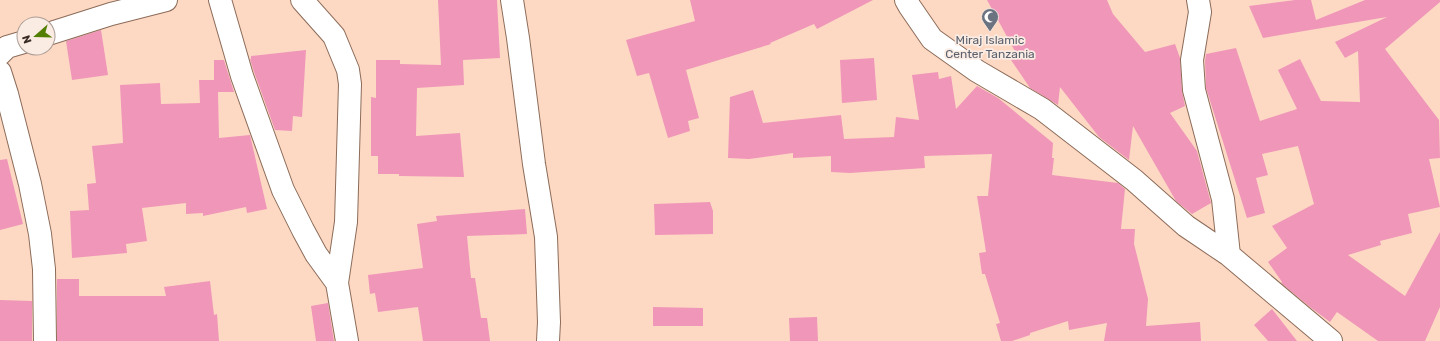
<svg xmlns="http://www.w3.org/2000/svg" width="1440" height="341" font-family="Rubik,sans-serif">
	<style>
		.building { fill: #f096b8 }
		.lines { fill: none; stroke-linecap: round; stroke-linejoin: round }
		.minor-casing { stroke: #8c6c59; stroke-width: 24 }
		.minor { stroke: #fff; stroke-width: 22 }
		.labels { text-anchor: middle; stroke-width: 3.5; stroke-linejoin: round; paint-order: stroke }
		.worship-label { font-size: 12px; fill: #5b616d; stroke: #faebe3 }
	</style>
	<rect width="100%" height="100%" fill="#fdd9c4"/>
	<path class="building" d="M438,0H497L500,58L463,60L464,85L417,88L416,136L460,133L464,177L399,176V174H378V156H371V97L376,98V60H400V64L441,65Z
		M690,0H873L817,29L814,24L770,43L771,44L686,70L699,118L688,121L690,131L668,138L649,73L637,76L626,40L695,21Z
		M987,0H1107L1113,14L1145,52L1175,44L1180,58L1182,91L1185,106L1170,113L1197,151L1211,203L1192,214L1176,201L1133,126L1129,160L1099,137L1060,87L1058,105L1030,88L1011,60L1017,55Z
		M1295,0H1311L1316,20L1365,0H1440V2L1385,49L1439,120L1440,158L1429,159L1440,207L1408,214L1412,233L1380,241L1381,245L1348,255L1405,296L1440,232V307L1425,341H1378L1337,312L1330,322L1310,307L1281,283L1282,282L1268,262L1287,248L1272,226L1314,204L1298,146L1262,154L1268,175L1256,178L1265,213L1247,218L1206,88L1205,61L1206,54L1236,48L1260,121L1297,109L1278,70L1300,59L1321,101L1360,102L1358,51L1345,58L1335,42L1387,17L1263,38L1249,6Z
		M101,30L108,75L72,80L66,41Z
		M306,50L302,117L293,116L292,131L275,130L254,72L250,59H251V56Z
		M874,58L877,100L842,103L840,60Z
		M214,60H224L234,92H218L219,138L250,135L267,209L247,213L246,207L203,216V213L186,214V203L142,208L147,241L126,244L127,253L72,258L70,211L89,210L87,184L96,183L92,146L123,143L120,85L160,83L161,104L200,103L199,80H214Z
		M938,72L939,79L951,76L956,109L977,86L998,98L1053,143L1052,158H1054L1052,175L1118,183L1125,189L1121,229H1135L1134,244L1148,299L1146,326L1200,322L1201,341H1104L1107,323L1069,330L1068,321L1030,333V335L1012,341H1001L996,324L1000,323L985,274H982L979,253L986,252L977,196H988L992,154L924,156L925,168L850,173L831,172V156L793,158V153L749,159L728,158L730,97L753,90L763,123L841,115L844,139L894,137L896,117L919,120L912,75Z
		M7,159L23,224L0,230V160Z
		M710,202L713,211V234L655,235L654,204Z
		M525,209L527,234L467,236L471,278H475L481,318H487L490,341H423L418,307L378,312L375,293L370,294L368,275L423,268L417,224L437,221L436,216Z
		M57,279H79V296H166L164,287L210,281L214,315L217,314L219,341H57Z
		M0,300L32,301V341H0Z
		M328,303L334,341H316L311,306Z
		M653,307L703,308V326H653Z
		M1272,309L1297,341H1268L1254,325Z
		M817,317L818,341H790L789,318Z"/>
	<g class="lines">
		<defs>
			<path id="minor" d="M220,0L242,76L283,190L303,230L316,254L337,283
				M302,0L334,36L348,70L350,84L346,222L337,283L347,341
				M512,0L518,38L534,164L546,237L549,322L548,341
				M906,0L910,7L932,39L977,71L1042,109L1134,180L1186,226L1229,255L1331,341
				M1198,0L1200,12L1192,60L1194,90L1223,199L1229,255
				M48,34L111,14L166,0
				M0,54L7,47L24,42
				M0,72L7,94L30,184L40,234L44,269L45,341"/>
		</defs>
		<use href="#minor" class="minor-casing"/>
		<use href="#minor" class="minor"/>
	</g>
	<defs>
		<symbol id="mosque-pin" viewBox="-11 -11 22 30"><path d="M0 17L-7.5 6A9.5 9.5 0 1 1 7.5 6Z" fill="#6b7280" stroke="#faebe3"/><path d="M3.5-4.9A6 6 0 1 0 3.5 4.9A5 5 0 1 1 3.5-4.9Z" fill="#fff"/></symbol>
	</defs>
	<g fill-rule="evenodd">
		<use href="#mosque-pin" x="980" y="7" width="20" height="27"/>
	</g>
	<g class="labels">
		<g class="worship-label">
			<text x="990" y="44">Miraj Islamic<tspan x="990" dy="14">Center Tanzania</tspan></text>
		</g>
	</g>
	<g transform="translate(36 36) rotate(250)"><circle r="19" fill="#faebe3" stroke="#ac9e96"/>
	<path d="M0-3L7 15L0 10L-7 15Z" fill="#527e02"/>
	<text y="-6" font-size="11" font-weight="bold" text-anchor="middle" fill="#382b23">N</text>
	</g>
</svg>
